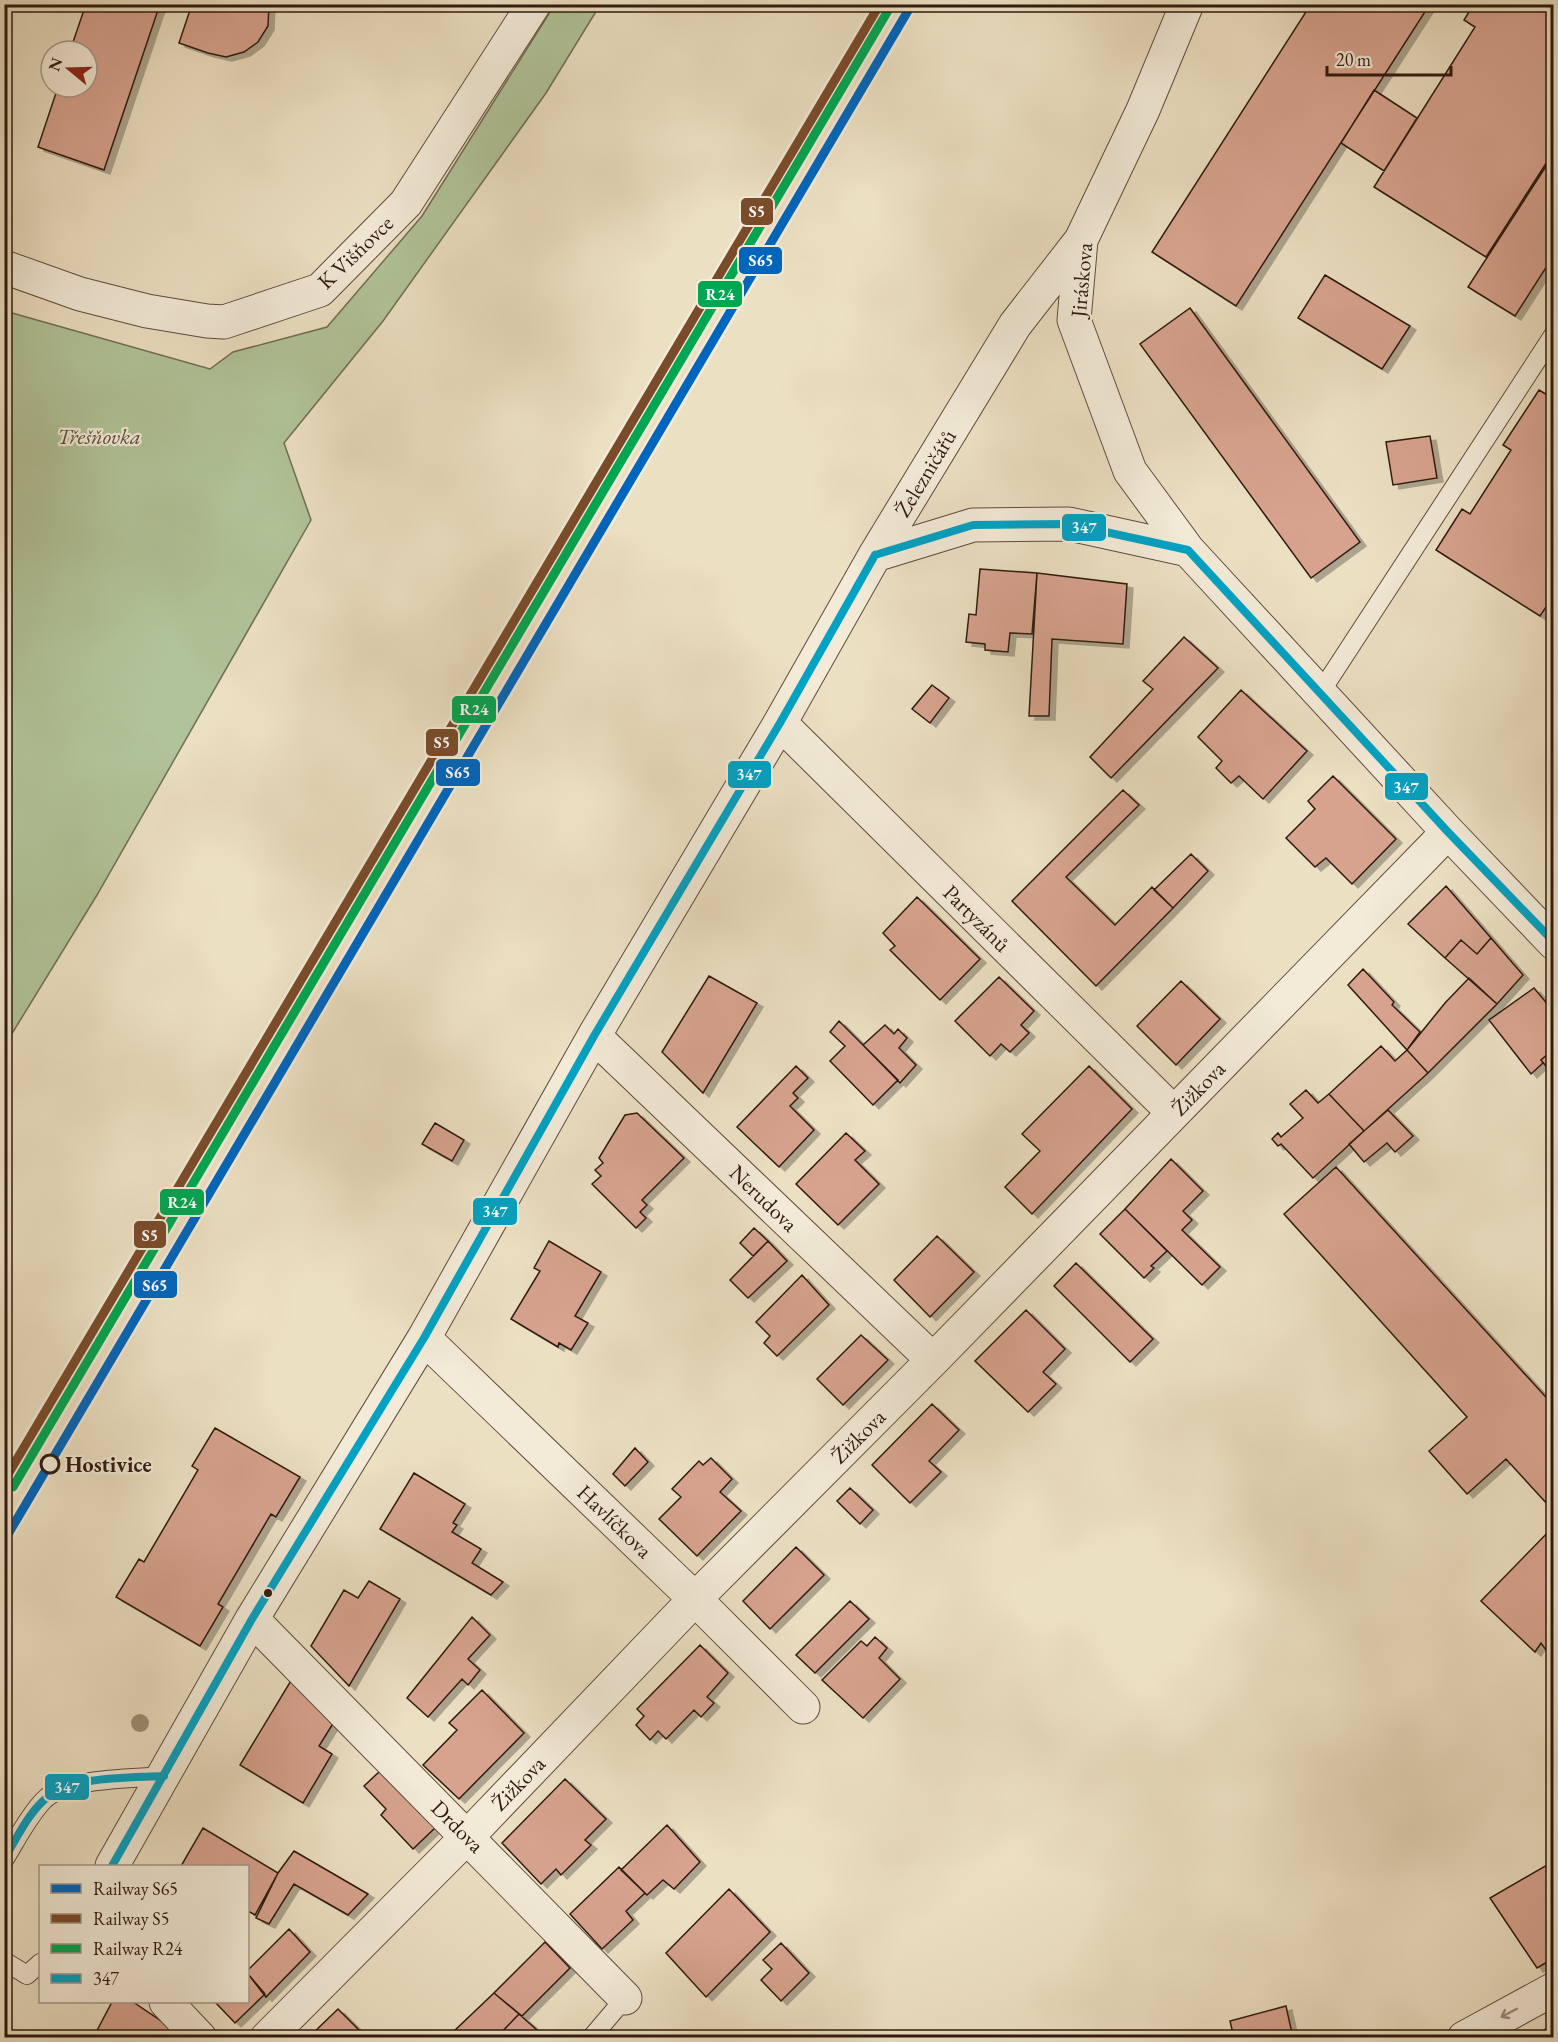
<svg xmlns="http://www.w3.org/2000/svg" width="1558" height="2042" font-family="'EB Garamond',serif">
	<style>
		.green { fill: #b1c399; stroke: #706e54; stroke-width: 1.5 }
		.building { fill: #d7a38f; stroke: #2f1a10; stroke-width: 1.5; filter: url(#shadow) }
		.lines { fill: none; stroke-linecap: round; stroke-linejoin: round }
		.lane-casing { stroke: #5e4c3d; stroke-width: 20 }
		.street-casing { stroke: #5e4c3d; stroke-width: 35 }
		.lane { stroke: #f3ebd8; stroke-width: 18 }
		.street { stroke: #f3ebd8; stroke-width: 33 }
		.bus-1-casing { stroke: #f3ebd8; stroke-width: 12 }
		.bus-1 { stroke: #02a2c4; stroke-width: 8 }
		.rail-1-casing { stroke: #f3ebd8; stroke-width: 14 }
		.rail-2-casing { stroke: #f3ebd8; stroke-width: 14 }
		.rail-3-casing { stroke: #f3ebd8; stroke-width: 14 }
		.rail-1 { stroke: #0065bd; stroke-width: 9 }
		.rail-2 { stroke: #7a4b2a; stroke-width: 9 }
		.rail-3 { stroke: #00a651; stroke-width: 9 }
		.tree { fill: #9a8f77 }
		.oneway { stroke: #9b8d7e }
		.stop-dot { fill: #f3ebd8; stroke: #2f1a10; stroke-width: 3 }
		.bus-dot { fill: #2f1a10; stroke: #f3ebd8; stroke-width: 2 }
		.labels { text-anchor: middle; stroke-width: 4.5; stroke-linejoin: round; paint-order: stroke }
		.street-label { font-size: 22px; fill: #2f1a10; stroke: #f3ebd8 }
		.park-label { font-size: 22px; font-style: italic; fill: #564d39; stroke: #f3ebd8 }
		.stop-label { font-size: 22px; font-weight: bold; fill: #2f1a10; stroke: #f3ebd8; text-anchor: start }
		.line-badge { stroke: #f3ebd8; stroke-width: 2 }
		.badge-label { font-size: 16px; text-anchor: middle; font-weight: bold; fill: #fff }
	</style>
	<defs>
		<filter id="shadow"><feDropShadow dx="6" dy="4" stdDeviation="0" flood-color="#0004"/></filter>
	</defs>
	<rect width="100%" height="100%" fill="#ece0c3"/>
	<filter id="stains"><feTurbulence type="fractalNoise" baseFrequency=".00333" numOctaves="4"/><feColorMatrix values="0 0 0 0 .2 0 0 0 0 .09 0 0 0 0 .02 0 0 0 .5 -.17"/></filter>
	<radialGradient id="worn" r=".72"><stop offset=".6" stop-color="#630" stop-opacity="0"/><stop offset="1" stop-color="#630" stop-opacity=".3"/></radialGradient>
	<path class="green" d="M555,4L600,5L546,93L383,321L284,443L311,520L97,895L5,1045V311L210,369L233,352L327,327L422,216Z"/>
	<path class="building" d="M86,4H160L104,170L38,147L58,87H87V51H70Z
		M192,4H269L268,26L258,42L244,52L226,57L208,53L179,43Z
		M1311,4H1430L1236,306L1152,252Z
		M1474,4H1554V151L1486,257L1374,187L1475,27L1464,20Z
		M1374,90L1417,118L1384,171L1341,143Z
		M1554,154V255L1515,316L1468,287Z
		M1325,275L1410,326L1382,369L1298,318Z
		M1190,308L1360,542L1311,578L1140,344Z
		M1539,390L1554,399V595L1540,616L1436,550L1462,509L1470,514L1511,450L1503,445Z
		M1430,436L1437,478L1393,485L1386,442Z
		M980,569L1037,573L1032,634L1010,633L1008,652L985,650V644L966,642L969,614L976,615Z
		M1037,573L1127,584L1123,644L1052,639L1049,716H1029Z
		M1184,637L1218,668L1111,778L1090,757L1153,689L1143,681Z
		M932,685L949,698L930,723L912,709Z
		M1241,690L1307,751L1263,799L1239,776L1231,783L1216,768L1222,761L1198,737Z
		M1333,776L1396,839L1352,884L1326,858L1315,867L1286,838L1315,809L1308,801Z
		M1123,790L1139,805L1066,877L1115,925L1152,887L1173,908L1096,986L1012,901Z
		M1191,854L1208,871L1173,908L1154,890Z
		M1446,886L1491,938L1477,954L1461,940L1445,958L1408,924Z
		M917,897L980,959L940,1000L890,950L895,946L883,933Z
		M1491,938L1523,975L1497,1004L1445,958L1461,940L1477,954Z
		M1363,969L1394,1002L1392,1005L1420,1032L1407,1050L1348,985Z
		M709,976L757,1003L703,1093L662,1052Z
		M999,977L1034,1011L1021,1025L1029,1033L1010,1052L1001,1044L990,1056L955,1021Z
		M1469,978L1497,1004L1428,1073L1407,1050L1445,1003Z
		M1181,981L1220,1019L1176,1065L1137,1026Z
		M1534,988L1554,1012V1049L1541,1060L1543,1063L1531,1074L1489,1020Z
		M839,1021L898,1080L873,1105L830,1061L845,1046L830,1032Z
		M885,1025L894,1034L898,1029L907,1038L899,1048L916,1065L900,1083L863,1045Z
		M1381,1046L1395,1061L1407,1050L1428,1073L1364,1131L1329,1094Z
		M1554,1049V1076L1541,1060Z
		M796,1066L808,1078L793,1093L798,1098L790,1106L814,1130L779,1167L737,1127Z
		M1089,1066L1132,1109L1032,1214L1005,1187L1040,1151L1022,1134Z
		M1306,1090L1318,1103L1329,1094L1364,1131L1313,1178L1281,1144L1278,1146L1272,1139L1278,1133L1281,1137L1303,1118L1290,1104Z
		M1388,1110L1413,1136L1395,1152L1387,1143L1364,1162L1349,1144Z
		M637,1113L684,1158L642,1200L647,1205L640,1212L646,1218L636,1228L592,1184L601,1176L595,1170L603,1163L599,1158L625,1115Z
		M435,1123L464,1140L452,1161L422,1144Z
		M846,1133L865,1151L855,1160L879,1184L838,1225L796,1184Z
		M1171,1159L1203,1191L1183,1211L1192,1220L1182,1230L1220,1267L1202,1285L1125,1209Z
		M1336,1167L1554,1406V1502L1549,1506L1506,1459L1467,1494L1429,1451L1467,1417L1284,1214Z
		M1125,1209L1167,1251L1151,1266L1154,1268L1144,1278L1100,1234Z
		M754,1228L768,1241L753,1256L740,1243Z
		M937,1236L974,1272L930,1317L894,1280Z
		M549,1241L601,1272L575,1316L588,1323L571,1350L559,1343L558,1347L511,1319L540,1271L534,1268Z
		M768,1241L787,1261L748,1298L730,1280Z
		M1076,1263L1153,1339L1130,1362L1054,1286Z
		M802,1275L829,1305L777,1356L764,1343L770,1336L756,1322Z
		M1026,1310L1065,1349L1043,1372L1056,1384L1028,1412L975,1361Z
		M861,1335L888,1360L843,1405L817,1379Z
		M932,1404L959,1430L929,1461L941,1472L910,1503L872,1465Z
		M215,1428L300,1477L276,1517L271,1514L218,1604L223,1607L200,1646L116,1597L139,1559L144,1562L198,1470L192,1466Z
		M635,1448L648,1462L625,1486L613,1474Z
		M711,1458L732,1479L720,1492L741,1511L697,1556L659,1519L681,1497L672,1489L699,1461L703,1465Z
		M414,1473L465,1504L453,1523L457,1525L452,1532L481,1549L472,1563L503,1582L491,1595L380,1529Z
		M850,1488L873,1510L860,1524L837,1501Z
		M1554,1526V1661L1541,1643L1535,1652L1481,1601Z
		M796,1547L824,1575L770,1629L743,1601Z
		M369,1581L400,1599L349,1686L311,1646L344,1590L358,1598Z
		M850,1601L869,1619L815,1673L796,1655Z
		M472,1617L490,1635L468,1659L480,1670L468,1685L462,1679L428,1717L407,1698Z
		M875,1637L887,1648L879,1658L900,1679L863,1718L822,1680L861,1641L867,1646Z
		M700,1645L728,1673L707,1697L714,1703L701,1717L694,1710L666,1739L658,1731L650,1740L636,1725L644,1716L637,1709Z
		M292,1679L334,1722L319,1746L332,1754L303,1803L240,1765Z
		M482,1690L524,1733L459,1799L423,1765L457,1730L449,1723Z
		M380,1771L435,1828L413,1849L381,1815L386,1809L364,1786Z
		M565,1779L606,1819L585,1840L591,1845L561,1875L556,1869L541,1884L502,1843Z
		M667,1825L700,1862L674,1889L663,1880L647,1895L621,1870Z
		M203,1828L278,1873L255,1915L248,1911V1866H181Z
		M294,1851L368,1894L348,1915L294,1884L269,1924L256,1918L278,1873Z
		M1554,1861V1958L1537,1968L1490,1898Z
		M619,1867L645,1893L626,1911L633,1920L602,1949L570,1914Z
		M729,1889L770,1932L706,1997L666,1953Z
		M289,1929L310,1952L266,1997L248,1974V1970Z
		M545,1942L570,1968L522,2016L494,1993Z
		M781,1943L809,1973L781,2001L761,1980L772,1969L763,1960Z
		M248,1974L265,1994L235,2023L215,2002H248Z
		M494,1993L519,2014L496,2038H458L452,2033Z
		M112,2002H133L182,2035L181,2038H93Z
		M1286,2006L1293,2038H1234L1230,2021Z
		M338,2009L367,2038H308Z
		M519,2014L546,2038H496Z
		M1554,2024V2038H1531Z"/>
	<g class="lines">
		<defs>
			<path id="lane" d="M1320,693L1554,334
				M4,1860C16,1841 27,1818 43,1801C65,1777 131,1779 164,1776
				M4,1961L27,1975L40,1963
				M591,2038L625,1998"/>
			<path id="street" d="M1187,4L1143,110L1081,240L1074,320L1130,471L1188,550L1448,832L1554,943
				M4,267L80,294L147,311L207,321L224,322L320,290L406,203L534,4
				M875,555L973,525L1069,524L1188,550
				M780,723L1174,1113
				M594,1036L933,1360
				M424,1338L695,1599L803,1707
				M252,1619L625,1998
				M112,1866L252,1619L424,1338L594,1036L780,723L875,555L1015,325L1081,240
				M166,2002L200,2038
				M267,2038L468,1836L695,1599L933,1360L1448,832
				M1464,2038L1554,1989"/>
		</defs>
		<use href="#lane" class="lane-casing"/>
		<use href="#street" class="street-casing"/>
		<use href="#lane" class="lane"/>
		<use href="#street" class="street"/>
		<defs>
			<path id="bus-1" d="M875,555L973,525L1069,524L1188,550L1448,832L1554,942
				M4,1859C16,1840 26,1817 43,1801C70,1775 128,1778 164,1776
				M112,1866L252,1619L424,1338L594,1036L780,723L875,555"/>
		</defs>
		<use href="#bus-1" class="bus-1-casing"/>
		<use href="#bus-1" class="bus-1"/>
		<defs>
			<path id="rail-1" d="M4,1541L912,4"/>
			<path id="rail-2" d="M4,1481L880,4"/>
			<path id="rail-3" d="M13,1487L889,9"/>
		</defs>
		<use href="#rail-1" class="rail-1-casing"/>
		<use href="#rail-2" class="rail-2-casing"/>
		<use href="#rail-3" class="rail-3-casing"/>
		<use href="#rail-1" class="rail-1"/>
		<use href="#rail-2" class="rail-2"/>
		<use href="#rail-3" class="rail-3"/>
	</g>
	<circle class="tree" cx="140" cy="1723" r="9"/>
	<defs><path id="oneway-shaft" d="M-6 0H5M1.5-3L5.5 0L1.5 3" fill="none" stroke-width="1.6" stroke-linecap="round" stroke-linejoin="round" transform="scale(1.5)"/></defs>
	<use class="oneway" href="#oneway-shaft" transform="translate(1509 2013) rotate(152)"/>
	<circle class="stop-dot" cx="50" cy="1464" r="9"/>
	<circle class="bus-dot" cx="268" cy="1593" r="5"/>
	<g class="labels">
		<g class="street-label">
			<text transform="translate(355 252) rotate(-44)" y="8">K Višňovce</text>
			<text transform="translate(1081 280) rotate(-85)" y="8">Jiráskova</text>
			<text transform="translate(925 473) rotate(-59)" y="8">Železničářů</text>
			<text transform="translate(977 918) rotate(45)" y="8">Partyzánů</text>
			<text transform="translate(1198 1088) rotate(-46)" y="8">Žižkova</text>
			<text transform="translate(764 1198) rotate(44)" y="8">Nerudova</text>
			<text transform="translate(858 1436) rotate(-45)" y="8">Žižkova</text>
			<text transform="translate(615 1521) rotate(44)" y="8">Havlíčkova</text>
			<text transform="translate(518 1783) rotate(-46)" y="8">Žižkova</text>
			<text transform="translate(458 1826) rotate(45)" y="8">Drdova</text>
		</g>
		<g class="park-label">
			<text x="99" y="444">Třešňovka</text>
		</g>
		<g class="stop-label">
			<text x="65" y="1472">Hostivice</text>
		</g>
	</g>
	<g class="line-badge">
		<rect x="740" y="197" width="34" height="29" rx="6" fill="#7a4b2a"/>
		<rect x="738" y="246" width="45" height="29" rx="6" fill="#0065bd"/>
		<rect x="697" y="280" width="46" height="28" rx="6" fill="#00a651"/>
		<rect x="1061" y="513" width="46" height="29" rx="6" fill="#02a2c4"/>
		<rect x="451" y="695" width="46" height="29" rx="6" fill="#00a651"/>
		<rect x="425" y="728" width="34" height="29" rx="6" fill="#7a4b2a"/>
		<rect x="435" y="758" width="46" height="29" rx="6" fill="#0065bd"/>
		<rect x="727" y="760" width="45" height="29" rx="6" fill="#02a2c4"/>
		<rect x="1384" y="772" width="45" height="29" rx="6" fill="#02a2c4"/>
		<rect x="159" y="1188" width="46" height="28" rx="6" fill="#00a651"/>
		<rect x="472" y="1197" width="46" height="29" rx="6" fill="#02a2c4"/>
		<rect x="133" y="1220" width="34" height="29" rx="6" fill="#7a4b2a"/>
		<rect x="133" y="1270" width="45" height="29" rx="6" fill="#0065bd"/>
		<rect x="44" y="1773" width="46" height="28" rx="6" fill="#02a2c4"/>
	</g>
	<g class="badge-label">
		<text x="757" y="217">S5</text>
		<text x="761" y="266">S65</text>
		<text x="720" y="300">R24</text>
		<text x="1084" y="533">347</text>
		<text x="474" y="715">R24</text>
		<text x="442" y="748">S5</text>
		<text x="458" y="778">S65</text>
		<text x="749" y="780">347</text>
		<text x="1406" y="793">347</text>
		<text x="182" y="1208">R24</text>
		<text x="495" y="1217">347</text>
		<text x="150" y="1241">S5</text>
		<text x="155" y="1291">S65</text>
		<text x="67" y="1793">347</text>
	</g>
	<rect width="1558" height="2042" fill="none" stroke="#ece0c3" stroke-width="24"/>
	<rect x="6" y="6" width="1546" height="2030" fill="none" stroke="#2f1a10" stroke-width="3"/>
	<rect x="12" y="12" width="1534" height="2018" fill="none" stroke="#2f1a10" stroke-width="1.5"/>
	<rect x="39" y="1865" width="210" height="138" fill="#f3ebd8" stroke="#a59788" stroke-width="1.5"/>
	<rect x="51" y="1884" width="30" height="9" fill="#0065bd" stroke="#a59788" stroke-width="1.5"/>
	<text x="93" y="1895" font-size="18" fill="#2f1a10">Railway S65</text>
	<rect x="51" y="1914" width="30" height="9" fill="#7a4b2a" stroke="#a59788" stroke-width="1.5"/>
	<text x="93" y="1925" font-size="18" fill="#2f1a10">Railway S5</text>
	<rect x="51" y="1944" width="30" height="9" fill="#00a651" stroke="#a59788" stroke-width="1.5"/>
	<text x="93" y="1955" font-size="18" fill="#2f1a10">Railway R24</text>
	<rect x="51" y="1974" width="30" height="9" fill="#02a2c4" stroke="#a59788" stroke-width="1.5"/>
	<text x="93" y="1985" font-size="18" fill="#2f1a10">347</text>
	<g transform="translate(69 69) rotate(289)"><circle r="28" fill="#f3ebd8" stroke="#a59788" stroke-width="1.5"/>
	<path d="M0-4.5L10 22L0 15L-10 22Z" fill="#8f2418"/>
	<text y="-9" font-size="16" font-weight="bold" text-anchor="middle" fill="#2f1a10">N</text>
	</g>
	<path d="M1327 66v9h124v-9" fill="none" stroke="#2f1a10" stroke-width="3"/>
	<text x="1336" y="66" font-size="18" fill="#2f1a10" stroke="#f3ebd8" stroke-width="4.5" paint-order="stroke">20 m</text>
	<rect width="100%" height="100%" filter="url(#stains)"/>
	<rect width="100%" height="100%" fill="url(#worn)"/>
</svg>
